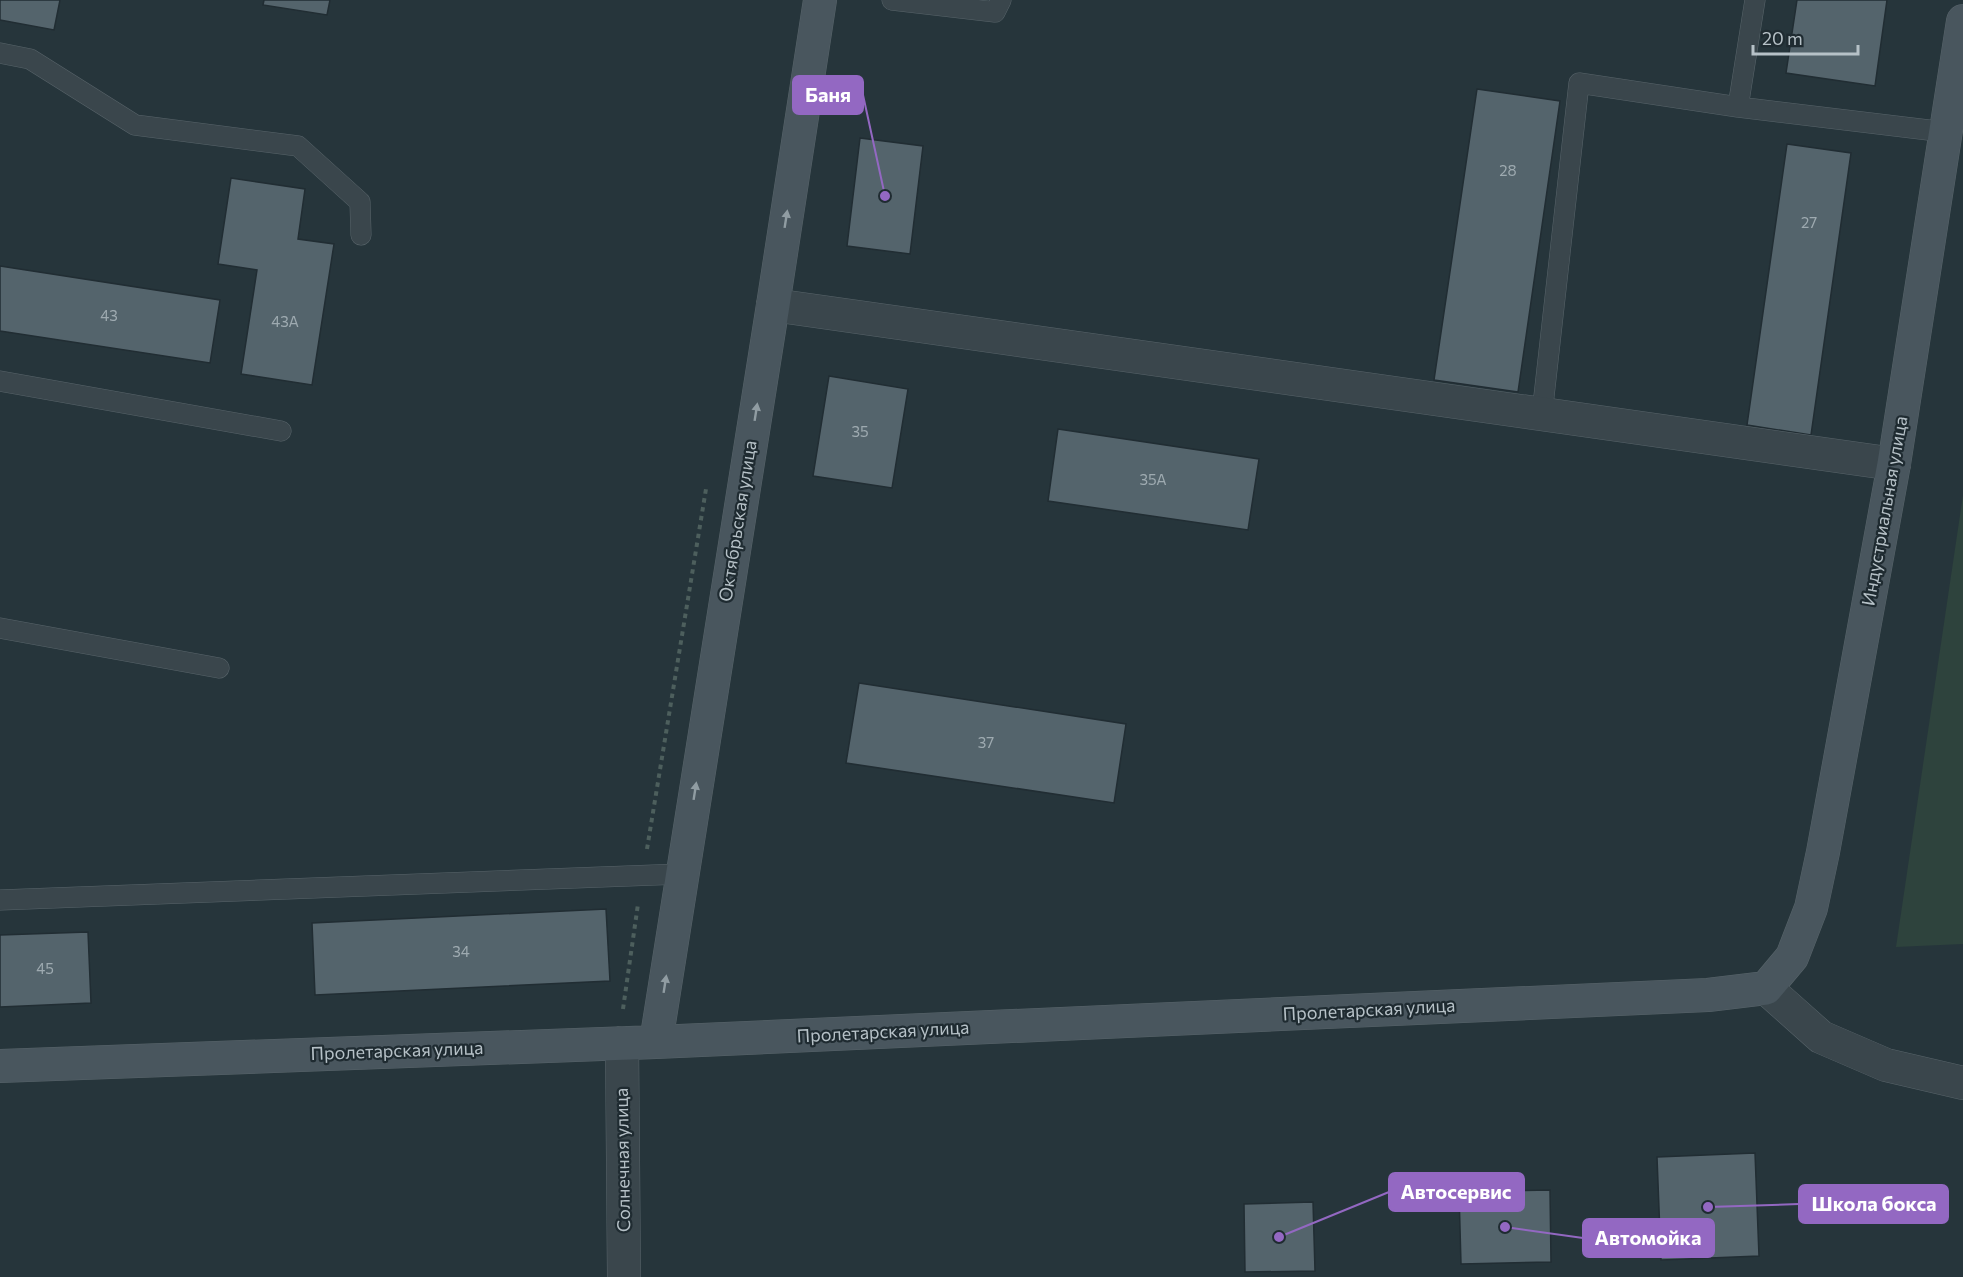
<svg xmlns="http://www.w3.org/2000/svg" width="1963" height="1277" font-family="Commissioner,sans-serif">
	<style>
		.green { fill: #2e433d }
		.building { fill: #54646c; stroke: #212d33; stroke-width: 1.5 }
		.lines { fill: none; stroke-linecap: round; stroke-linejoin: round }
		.lane-casing { stroke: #58646a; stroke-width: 21 }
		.street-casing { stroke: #58646a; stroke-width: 34 }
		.secondary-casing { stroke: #58646a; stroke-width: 34 }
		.path { stroke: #4d5f5d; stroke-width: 4; stroke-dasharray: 4.5 4.5; stroke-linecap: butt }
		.lane { stroke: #3a464c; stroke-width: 20 }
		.street { stroke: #3a464c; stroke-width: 33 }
		.secondary { stroke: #49565e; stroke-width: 33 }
		.oneway { fill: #909ca2 }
		.labels { text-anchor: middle; stroke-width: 4.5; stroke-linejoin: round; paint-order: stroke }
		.number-label { font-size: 15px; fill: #9eaab0 }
		.street-label { font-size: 18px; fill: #b6c1c7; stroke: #1f2b31 }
		.leader { fill: none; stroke: #9368c2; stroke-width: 2 }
		.callout-dot { fill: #9368c2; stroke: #1f2b31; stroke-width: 2 }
		.callout { fill: #9368c2; stroke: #9368c2; stroke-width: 2 }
		.callout-label { font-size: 20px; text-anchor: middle; font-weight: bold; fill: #fff }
	</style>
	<rect width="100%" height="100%" fill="#26353b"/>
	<path class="green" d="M1963,495V944L1896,947Z"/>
	<path class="building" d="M0,0H60L54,30L0,20Z
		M264,0H330L327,15L263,5Z
		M1797,0H1887L1875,86L1786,73Z
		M1477,89L1560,101L1518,392L1434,380Z
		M860,138L923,146L910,254L847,246Z
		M1787,144L1851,153L1811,435L1747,425Z
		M231,178L305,189L298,239L334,244L312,385L241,374L257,270L218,264Z
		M0,266L220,300L210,363L0,331Z
		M829,376L908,389L892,488L813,476Z
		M1058,429L1259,459L1248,530L1048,501Z
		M859,683L1126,724L1114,803L846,763Z
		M606,909L610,981L315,995L312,923Z
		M88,932L91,1003L0,1007V935Z
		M1755,1153L1759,1256L1661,1260L1657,1157Z
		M1550,1190L1551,1262L1461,1264L1459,1192Z
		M1313,1202L1315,1271L1245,1272L1244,1204Z"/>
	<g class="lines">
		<defs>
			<path id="lane" d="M892,0L995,12L1001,0
				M1755,0L1738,107L1945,132
				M0,53L30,59L135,125L298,146L360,202L361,235
				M0,381L281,431
				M1542,414L1579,83L1738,107
				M0,628L219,668
				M0,900L681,874"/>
			<path id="street" d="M773,305L1894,464
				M1766,988L1821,1037L1886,1065L1963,1083
				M622,1043L624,1277"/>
			<path id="secondary" d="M656,1042L773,305L820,0
				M0,1066L656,1042L1708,995L1766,988L1792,957L1811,908L1823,852L1894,464L1963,21"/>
		</defs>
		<use href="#lane" class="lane-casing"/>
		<use href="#street" class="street-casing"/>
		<use href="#secondary" class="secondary-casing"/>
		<path class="path" d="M647,849L706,489
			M623,1009L638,904"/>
		<use href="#lane" class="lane"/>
		<use href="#street" class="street"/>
		<use href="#secondary" class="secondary"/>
	</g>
	<defs><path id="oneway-solid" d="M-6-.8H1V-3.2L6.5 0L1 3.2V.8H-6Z" transform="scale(1.5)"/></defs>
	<g class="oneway">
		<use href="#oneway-solid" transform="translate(786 219) rotate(-81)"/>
		<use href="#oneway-solid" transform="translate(756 412) rotate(-81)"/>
		<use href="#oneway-solid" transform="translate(695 791) rotate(-81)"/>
		<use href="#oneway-solid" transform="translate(665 984) rotate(-81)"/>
	</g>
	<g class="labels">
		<g class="number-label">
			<text x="1508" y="176">28</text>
			<text x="1809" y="228">27</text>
			<text x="109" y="321">43</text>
			<text x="285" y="327">43А</text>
			<text x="860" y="437">35</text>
			<text x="1153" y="485">35А</text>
			<text x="986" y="748">37</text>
			<text x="461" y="957">34</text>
			<text x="45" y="974">45</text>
		</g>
		<g class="street-label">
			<text transform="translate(1885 511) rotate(-80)" y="6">Индустриальная улица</text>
			<text transform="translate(738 521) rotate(-81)" y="6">Октябрьская улица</text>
			<text transform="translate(1369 1010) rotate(-3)" y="6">Пролетарская улица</text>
			<text transform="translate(883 1032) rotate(-3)" y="6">Пролетарская улица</text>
			<text transform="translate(397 1051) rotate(-2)" y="6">Пролетарская улица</text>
			<text transform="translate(623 1160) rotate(-91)" y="6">Солнечная улица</text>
		</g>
	</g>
	<path class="leader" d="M885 196L863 95M1279 1237L1389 1192M1708 1207L1799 1204M1505 1227L1583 1238"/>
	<g class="callout-dot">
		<circle cx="885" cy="196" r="6"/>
		<circle cx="1279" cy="1237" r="6"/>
		<circle cx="1708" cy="1207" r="6"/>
		<circle cx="1505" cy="1227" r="6"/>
	</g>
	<g class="callout">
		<rect x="793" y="76" width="70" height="38" rx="6"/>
		<rect x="1389" y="1173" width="135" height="38" rx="6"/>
		<rect x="1799" y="1185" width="149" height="38" rx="6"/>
		<rect x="1583" y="1219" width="131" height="38" rx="6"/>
	</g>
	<g class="callout-label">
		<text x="828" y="102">Баня</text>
		<text x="1456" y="1199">Автосервис</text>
		<text x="1874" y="1211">Школа бокса</text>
		<text x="1648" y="1245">Автомойка</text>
	</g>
	<path d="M1753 45v9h105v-9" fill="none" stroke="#b6c1c7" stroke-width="3"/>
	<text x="1762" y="45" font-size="18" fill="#b6c1c7" stroke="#1f2b31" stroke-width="4.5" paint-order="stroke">20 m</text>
</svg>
